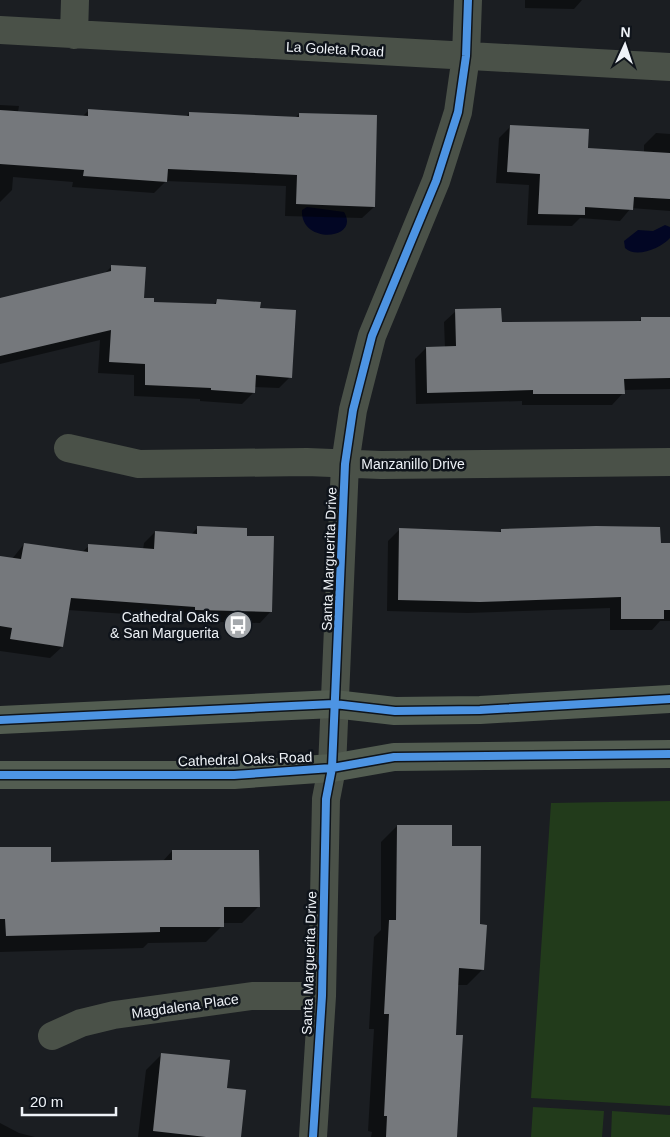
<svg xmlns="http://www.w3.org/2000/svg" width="670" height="1137" font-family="Arial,sans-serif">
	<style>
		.green { fill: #223b1b }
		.water { fill: #020624 }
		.shadow { fill: #0007 }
		.building { fill: #75787c }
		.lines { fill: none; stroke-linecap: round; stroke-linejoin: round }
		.minor { stroke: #4a5148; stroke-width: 28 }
		.secondary { stroke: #535d51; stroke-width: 28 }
		.cycleway-casing { stroke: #0f141b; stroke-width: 11 }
		.cycleway { stroke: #4d94e3; stroke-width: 8 }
		.labels { text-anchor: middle; stroke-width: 5; stroke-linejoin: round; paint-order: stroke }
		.street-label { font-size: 14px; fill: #eef2f7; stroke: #0f141b }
		.poi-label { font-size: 14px; fill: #eef2f7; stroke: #0f141b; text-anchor: end }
	</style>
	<rect width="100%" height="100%" fill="#1b1e22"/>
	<path class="green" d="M670,801V1106L531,1098L551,803Z
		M533,1107L604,1111L602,1137H531Z
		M612,1111L670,1115V1137H611Z"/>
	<path class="water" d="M307,207L344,212C361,240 300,245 302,210Z
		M665,225L670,227V238C661,248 636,259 625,248L624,241L638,230L653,231Z"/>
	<path class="shadow" d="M525,0H582L574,9L525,8Z
		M0,105L19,106L18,112L82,117L89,110L186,117L189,113L295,118L299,114L374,207L362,218L285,216L286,186L166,181L154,193L72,187L73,182L13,177L12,190L0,202Z
		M510,127L586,149L644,153V145L656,133L670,134V211L631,208L620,221L580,218L572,226L527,225L529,185L496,183L499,138Z
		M112,266L143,299L153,303L212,306L217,301L259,309L290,377L279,388L254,387L253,393L242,404L200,401V399L134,396V375L98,373L100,340L0,364V299L104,274Z
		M456,311L500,323H637L641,319L670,318V389L623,390V393L612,405H522V401L416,404L415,359L426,348H445L444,322Z
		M198,527L245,537L271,611L260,623L184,621V618L68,610L62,647L50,658L0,651V557L12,559L24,544L81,553L89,546L143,550L144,543L155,532L191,535Z
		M399,530L498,533L502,530L670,544V621H660L652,630H610V608L468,613L387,611L388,541Z
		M397,826L451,847L479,926L483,969L467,985H457L454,1036L456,1137H371L372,1132L368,1131L374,1029H369L374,937L381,930V842Z
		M0,849L50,864L162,862L172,851L258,907L242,923H222V926L206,942L148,943L143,948L0,952Z
		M162,1054L225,1089L240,1137H138L146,1070Z
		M0,1123L19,1133L35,1137H0Z"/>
	<path class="building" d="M88,109L189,116V112L299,117V113L377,115L375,207L296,204L297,175L168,169L167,182L83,176L84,170L0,164V110L88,116Z
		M510,125L589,129L588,148L670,153V199L634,197L633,210L585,207V215L538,214L540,174L507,172Z
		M111,265L146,267L144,298H154V302L216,304L217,299L261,302L260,308L296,310L292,378L256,375L255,393L211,390V388L145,385V364L109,362L111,330L0,356V298L111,271Z
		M501,308L502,322L641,321V317H670V378L624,379L625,394H533V390L427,393L426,347L456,346L455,309Z
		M197,526L247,528V536H274L272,612L195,610V607L71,598L63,647L10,639L12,628L0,626V556L21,559L24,543L88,552V544L154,549L155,531L197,534Z
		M596,526L660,527L661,543H670V610H664V619H621V597L480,602L398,600L399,528L501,532V529Z
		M397,825H452V846H481L480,924L487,925L484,970L459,968L456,1035H463L457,1137H386L387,1116H384L389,1014H384L389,920H396Z
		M0,847H51V862L172,860V850H259L260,907H224V927H160V932L6,936L5,919H0Z
		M161,1053L230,1060L227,1088L246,1090L241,1137H206L153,1131Z"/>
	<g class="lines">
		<path class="minor" d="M0,30L670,67
			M74,35L75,0
			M68,448L139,464L307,462L381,465L670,462
			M52,1036L81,1023L114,1015L252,996H322
			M313,1137L322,996L326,799L332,768L345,464L353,410L372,336L436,181L458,112L466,56L468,0"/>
		<path class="secondary" d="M0,720L334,704L395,711L480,710L670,699
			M0,775H234L332,768L394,757L670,754"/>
		<defs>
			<path id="cycleway" d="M0,720L334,704L395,711L480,710L670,699
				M0,775H234L332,768L394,757L670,754
				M313,1137L322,996L326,799L332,768L345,464L353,410L372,336L436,181L458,112L466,56L468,0"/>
		</defs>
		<use href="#cycleway" class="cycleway-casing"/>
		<use href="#cycleway" class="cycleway"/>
	</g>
	<defs>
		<symbol id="bus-disc" viewBox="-11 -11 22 22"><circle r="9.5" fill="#a4a8ac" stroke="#0f141b"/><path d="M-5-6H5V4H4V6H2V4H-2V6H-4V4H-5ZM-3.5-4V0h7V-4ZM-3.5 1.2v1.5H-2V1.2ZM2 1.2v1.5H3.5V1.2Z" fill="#fff"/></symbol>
	</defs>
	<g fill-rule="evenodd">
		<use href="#bus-disc" x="222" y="609" width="32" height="32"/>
	</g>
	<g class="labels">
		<g class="street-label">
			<text transform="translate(335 49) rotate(3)" y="5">La Goleta Road</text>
			<text x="413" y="469">Manzanillo Drive</text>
			<text transform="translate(329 559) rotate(-88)" y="5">Santa Marguerita Drive</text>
			<text transform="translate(245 759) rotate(-2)" y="5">Cathedral Oaks Road</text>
			<text transform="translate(309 963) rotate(-88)" y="5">Santa Marguerita Drive</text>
			<text transform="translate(185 1006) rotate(-8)" y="5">Magdalena Place</text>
		</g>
		<g class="poi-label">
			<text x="219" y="622">Cathedral Oaks<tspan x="219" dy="16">&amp; San Marguerita</tspan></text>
		</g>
	</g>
	<g transform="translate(625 45) rotate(3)" stroke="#0f141b" stroke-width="4" paint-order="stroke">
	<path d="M0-4L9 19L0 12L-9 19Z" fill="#eef2f7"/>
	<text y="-8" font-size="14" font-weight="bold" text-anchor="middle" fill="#eef2f7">N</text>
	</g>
	<path d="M22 1107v8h94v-8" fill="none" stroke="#eef2f7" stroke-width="2.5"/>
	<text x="30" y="1107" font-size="15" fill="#eef2f7" stroke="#0f141b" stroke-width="4" paint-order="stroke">20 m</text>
</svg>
